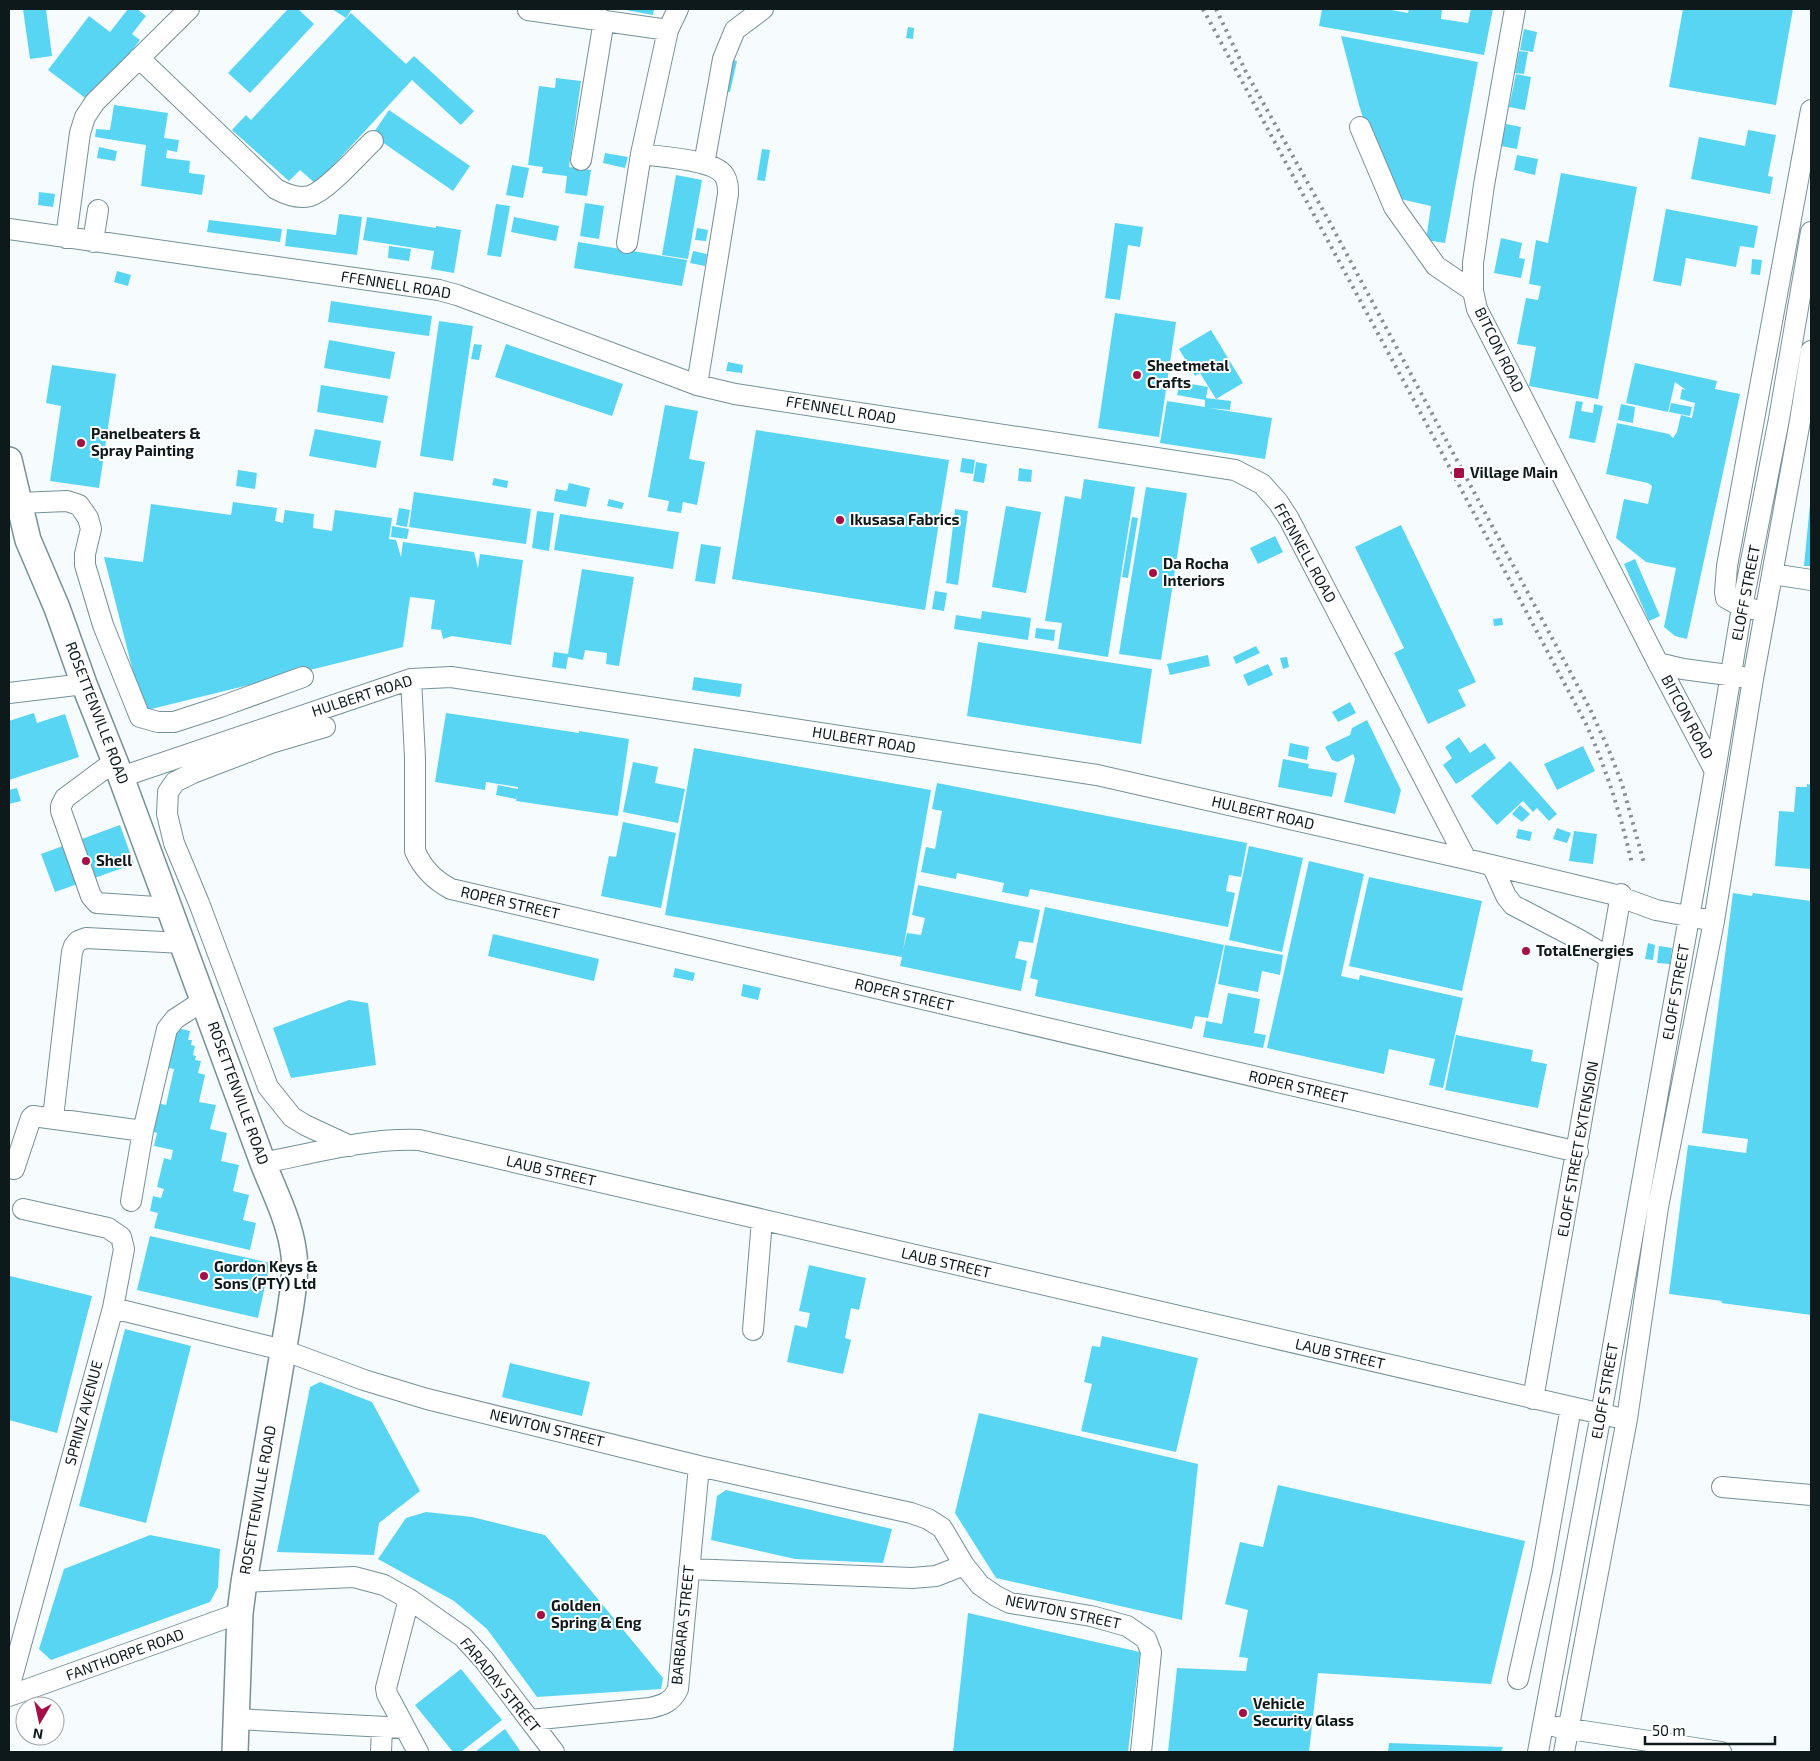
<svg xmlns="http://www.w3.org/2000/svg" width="1820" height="1761" font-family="'Exo 2',sans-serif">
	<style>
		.building { fill: #59d5f4 }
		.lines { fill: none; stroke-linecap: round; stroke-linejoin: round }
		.minor-casing { stroke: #759098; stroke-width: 22 }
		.major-casing { stroke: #759098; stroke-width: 28 }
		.minor { stroke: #fff; stroke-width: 20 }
		.major { stroke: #fff; stroke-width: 25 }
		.rail { stroke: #878f92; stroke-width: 4; stroke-dasharray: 2.5 5; stroke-linecap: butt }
		.poi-dot { fill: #a50f48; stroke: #fff; stroke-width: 2 }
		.labels { text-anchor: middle; stroke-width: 4; stroke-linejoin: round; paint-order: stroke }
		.street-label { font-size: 15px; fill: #0e191c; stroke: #fff }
		.poi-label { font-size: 15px; font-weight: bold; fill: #0e191c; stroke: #fff; text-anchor: start }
	</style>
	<rect width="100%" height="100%" fill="#f6fcfe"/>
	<path class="building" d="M23,9H46L52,56L30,59Z
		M128,9H137L146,16L132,34L140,40L92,103L48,70L89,16L110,32Z
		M288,9H298L314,24L250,93L228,73Z
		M332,9H352L346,18Z
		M620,9H654L653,15Z
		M1322,9H1386L1408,13L1409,9H1442L1441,19L1468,23L1471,9H1493L1484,55L1319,26Z
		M1683,9H1793L1776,105L1669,87Z
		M351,13L406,64L414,56L474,111L461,125L412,80L316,184L300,170L289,181L232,130L246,115L251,120Z
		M908,27L914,28L913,39L906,38Z
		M1524,29L1537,32L1533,52L1520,50Z
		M1341,36L1478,62L1445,243L1426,240L1431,206L1396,198L1375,155L1359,105Z
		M1519,51L1528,52L1524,74L1515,73Z
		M725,59L737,61L730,92L719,90Z
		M1516,74L1531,77L1525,110L1509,107Z
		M556,78L581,81L569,167L591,170L587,196L565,193L567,176L542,173L543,167L528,165L539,86L555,88Z
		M114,105L168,113L164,138L179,140L177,152L167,150L166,158L190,161L189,173L205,175L202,195L141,186L146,145L95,137L96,129L110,130Z
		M389,110L470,166L453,191L372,135Z
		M1506,124L1521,127L1517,149L1501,146Z
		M1748,130L1776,135L1768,176L1773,177L1770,194L1691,179L1699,137L1745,146Z
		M99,147L117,151L115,161L97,158Z
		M762,149L770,150L765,181L757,180Z
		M605,153L628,157L625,168L603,163Z
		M1517,155L1538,159L1535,175L1514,170Z
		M512,165L529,168L523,198L506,195Z
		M1561,173L1637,187L1598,399L1529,386L1536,347L1517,344L1526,298L1538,300L1541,286L1529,284L1536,240L1548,243Z
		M676,175L702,180L688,259L662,255Z
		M39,192L55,194L53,207L38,205Z
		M585,203L604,206L599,239L580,236Z
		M496,204L510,206L501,257L487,255Z
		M1666,209L1758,226L1754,248L1740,246L1736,267L1686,258L1681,286L1653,281Z
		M339,214L362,217L357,255L285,246L287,229L336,235Z
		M367,217L436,228V226L461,230L454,273L431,269L434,251L363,240Z
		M514,217L559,226L556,241L511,232Z
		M209,220L282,229L280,242L207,232Z
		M1115,223L1143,227L1140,247L1128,245L1120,300L1105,298Z
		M697,228L708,230L706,241L695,240Z
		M1501,238L1522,243L1519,258L1525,259L1521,278L1494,273Z
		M578,242L687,260L682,286L574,268Z
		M389,246L411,249L409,261L388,258Z
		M693,251L707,254L705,266L690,263Z
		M1752,259L1762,260L1760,275L1751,274Z
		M117,271L131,275L128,286L114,282Z
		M331,301L432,316L429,336L328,322Z
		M1115,313L1176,322L1159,437L1098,428Z
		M439,321L473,326L453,461L420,456Z
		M1211,330L1243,383L1216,399L1200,373L1195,376L1179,349Z
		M329,340L395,352L390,379L324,368Z
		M474,344L482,345L479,360L471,359Z
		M506,344L623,384L612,416L495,377Z
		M728,362L743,365L742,373L726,371Z
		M1635,363L1717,381L1715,389L1740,394L1687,639L1675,636L1664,627L1676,568L1646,562L1616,538L1624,499L1648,504L1652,486L1648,483L1606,474L1617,423L1669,434L1673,438L1677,432L1681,415L1692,418L1695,403L1680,399L1682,389L1686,390L1675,382L1668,412L1626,403Z
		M52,365L116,374L99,488L50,481L61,406L46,403Z
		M1180,382L1208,387L1206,398L1231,401L1230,410L1209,408L1272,418L1265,459L1160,443L1167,401L1205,407V400L1177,395Z
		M321,385L388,396L383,423L317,412Z
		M1576,401L1583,402L1581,411L1593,413L1594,404L1603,406L1595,443L1569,438Z
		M1671,403L1692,407L1690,416L1669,412Z
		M1621,404L1635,407L1633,423L1618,420Z
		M665,405L698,411L689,459L705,462L697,505L683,502L681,513L667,511L669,501L648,497Z
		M315,429L381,441L376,468L309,456Z
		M756,430L949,460L925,610L732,579Z
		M962,458L975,460L973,474L960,472Z
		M976,462L987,464L984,483L973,481Z
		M1019,468L1032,470L1031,482L1018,481Z
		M238,470L257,473L255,489L236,486Z
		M494,478L508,481L507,488L492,485Z
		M1084,479L1135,487L1108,657L1058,649L1062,623L1045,621L1065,496L1081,499Z
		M569,483L590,488L586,507L554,501L556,489L567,491Z
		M1146,487L1187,493L1161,660L1119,654Z
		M414,492L531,509L526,544L409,527Z
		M609,499L624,503L622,509L607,506Z
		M233,502L277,508L275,521L283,523L285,510L314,514L313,528L332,531L335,510L392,518L389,539L396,540L401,557L403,542L474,552L478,568L480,554L523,560L511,645L452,636L443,639L441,630L431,629L435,600L410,597L403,647L143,711L104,557L143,562L151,504L231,515Z
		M1810,504H1811V566H1804Z
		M1006,506L1041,512L1026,593L992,587Z
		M399,508L410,510L407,527L396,525Z
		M955,509L968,511L958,585L946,583Z
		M537,511L554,513L549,551L532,548Z
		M560,514L679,532L673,569L554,550Z
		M1132,517L1138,518L1128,578L1122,577Z
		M1401,525L1476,682L1458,690L1466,706L1428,724L1394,653L1404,648L1355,547Z
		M392,526L409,529L407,539L391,537Z
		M1275,536L1283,552L1258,564L1250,548Z
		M701,544L721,547L715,584L695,581Z
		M1635,559L1660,616L1649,621L1624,564Z
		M582,569L634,577L619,666L606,664L607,653L585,650L583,660L568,657L566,669L552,667L554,652L568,654Z
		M935,591L947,593L944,611L932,609Z
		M982,611L1031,618L1028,640L954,629L956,615L981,619Z
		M1502,618L1503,625L1494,626L1493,619Z
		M1036,628L1055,630L1054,641L1035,638Z
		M978,642L1152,669L1141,744L967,716Z
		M1256,646L1260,653L1236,664L1233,657Z
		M1208,655L1210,666L1170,675L1167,664Z
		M1287,657L1289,667L1283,669L1280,658Z
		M1268,664L1273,675L1248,686L1243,675Z
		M694,677L742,684L740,697L692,690Z
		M1350,702L1356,713L1338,722L1332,712Z
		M34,713L37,723L65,714L79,757L9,780V721Z
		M446,713L579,733V731L629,739L618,816L516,801L517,794L516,799L496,795L498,785L518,789V787L486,782L485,790L435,782Z
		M1367,720L1401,790L1395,814L1344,802L1355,759L1353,754L1338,762L1332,760L1325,747L1350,735L1352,728Z
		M1459,737L1470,753L1485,743L1496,758L1456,784L1443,765L1452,758L1445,747Z
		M1290,743L1309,747L1307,760L1288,756Z
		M1583,746L1595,771L1557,790L1544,764Z
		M694,748L931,790L903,950L907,933L921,935L925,918L912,915L918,885L1040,910L1033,943L1019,941L1015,958L1027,961L1021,991L900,966L902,957L665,915Z
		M1283,759L1309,764L1308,768L1337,773L1332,797L1278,787Z
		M1510,761L1557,814L1549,821L1537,808L1533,812L1523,801L1497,825L1471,796Z
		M633,762L658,767L655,783L685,789L678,823L623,812Z
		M937,783L1247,843L1241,877L1229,875L1226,891L1235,893L1228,927L1030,889L1028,897L1002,892L1004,883L957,873L956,879L921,872L926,847L935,849L942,811L932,809Z
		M1807,784L1811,785V869L1775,866L1779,811L1794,812L1796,787H1807Z
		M17,788L21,801L9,804V790Z
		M1520,805L1530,814L1522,822L1512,814Z
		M623,822L676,833L661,908L601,896L609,856L616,857Z
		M120,825L134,864L55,892L41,854Z
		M1557,828L1571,833L1567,843L1553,839Z
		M1518,829L1532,832L1530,841L1516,838Z
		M1574,831L1597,834L1593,864L1569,861Z
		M1249,846L1303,858L1282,952L1229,940Z
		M1309,861L1364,874L1341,976L1359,980L1360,975L1463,998L1443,1088L1429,1085L1435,1059L1389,1049L1384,1074L1267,1048Z
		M1369,877L1482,901L1462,991L1349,966Z
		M1733,893L1752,896L1753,893L1811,901V1315L1721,1303L1722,1301L1669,1294L1688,1145L1746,1153L1748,1139L1702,1133Z
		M1045,907L1224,945L1208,1018L1195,1016L1192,1029L1035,996L1038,980L1030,978Z
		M493,934L599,959L594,981L488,956Z
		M1648,943L1655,945L1653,960L1645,959Z
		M1225,945L1283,955L1280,975L1262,971L1258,992L1218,984Z
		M1659,946L1672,948L1670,964L1657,963Z
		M675,968L695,973L693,981L673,977Z
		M743,984L761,988L758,1000L741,996Z
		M1228,993L1260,999L1254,1033L1266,1035L1263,1048L1203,1037L1206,1021L1222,1024Z
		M349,1000L368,1003L376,1065L291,1078L273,1028Z
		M177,1028L190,1031L188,1040H192L191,1045L195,1046L193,1055L196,1056L195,1060L201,1061L198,1073L205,1075L199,1102L216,1105L210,1129L227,1133L221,1161L239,1165L233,1191L249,1195L243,1220L256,1223L250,1250L154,1228L158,1213L150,1211L153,1196L161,1198L164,1189L157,1187L164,1158L171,1160L173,1150L154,1146L157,1133L151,1131L157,1103L166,1105L174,1069L168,1068Z
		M1456,1035L1533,1050L1531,1061L1547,1064L1538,1108L1445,1090Z
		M150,1236L270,1263L258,1318L137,1290Z
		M809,1265L866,1278L859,1310L851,1308L845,1338L851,1340L843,1374L787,1362L795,1325L807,1328L810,1313L799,1311Z
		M10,1276L92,1296L57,1433L9,1420V1283Z
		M125,1329L191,1346L146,1523L79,1506Z
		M1102,1336L1198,1358L1176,1452L1081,1431L1092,1384L1084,1382L1092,1346L1100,1347Z
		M510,1363L590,1382L582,1416L502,1397Z
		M320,1382L372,1402L420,1491L379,1523L374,1555L277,1552L310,1387Z
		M979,1413L1198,1464L1182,1620L996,1578L955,1513Z
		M1278,1485L1525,1541L1491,1684L1318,1673L1309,1752H1168L1177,1668L1246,1671L1248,1658L1239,1657L1248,1610L1225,1604L1240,1542L1263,1547Z
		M726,1490L892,1529L883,1563L795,1559L711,1540L717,1496Z
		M426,1512L472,1517L545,1535L663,1678L661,1689L537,1697L487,1629L454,1601L378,1559L406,1518Z
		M150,1535L220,1549L218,1587L210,1602L51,1660L39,1649L64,1569Z
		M968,1613L1140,1652L1128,1752H953Z
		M461,1669L502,1720L461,1752H453L415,1705Z
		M505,1729L521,1752H475Z
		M1389,1743L1503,1747L1501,1752H1388Z"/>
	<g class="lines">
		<defs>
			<path id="minor" d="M1515,9L1484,185L1473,263V291L1477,309L1658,663L1715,771
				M528,10L668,30
				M139,58L276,189C287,195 298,199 310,196C328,190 358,155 373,141
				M1360,127L1394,207L1436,266L1473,291
				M641,154C660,157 713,159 724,175C728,181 728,187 728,194L697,385
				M581,160L604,20
				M704,164L723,59L735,30L763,9
				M9,229L439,290L457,295L697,385L735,394L1235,470L1262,484L1278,502L1289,519L1466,859
				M66,238L80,133L85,117L95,102L189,9
				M93,242L98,210
				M627,243L641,154L668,30L678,9
				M19,503L67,501L79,505L88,518L91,529L85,554V565L103,625L140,717L158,722H174L220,707L303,677
				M1772,574L1811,580
				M1753,609L1742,607L1726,598L1725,592L1727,566L1811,110
				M1658,663L1683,669L1743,677
				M411,679L415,758V851C423,869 434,880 451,889L1578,1152
				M9,693L84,684
				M325,727L271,743L193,773L175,782L168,792L167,814L174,843L199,903L268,1087L292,1117L305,1125L350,1146
				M115,761L65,798L61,806V811L91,896L97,903L170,908
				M121,777L411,679L451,677L1097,775L1466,859L1612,894L1656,910L1714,921
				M1492,865L1506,896L1513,905L1578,939L1610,958
				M53,1118L72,952L74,946L78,941L86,938L183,943
				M263,1163C314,1153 367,1138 419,1140L1615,1417
				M14,1169L31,1118L33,1116L143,1131
				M131,1201L143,1131L167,1029L175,1019L204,1000
				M113,1308L283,1350L364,1380L427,1399L699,1466L911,1513L928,1519L942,1528L964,1565L980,1585L996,1596L1010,1603L1091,1616L1127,1626L1146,1639L1151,1652L1141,1752
				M753,1330L762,1220
				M1533,1399L1621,894
				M1722,1487L1811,1495
				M689,1569L912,1578L936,1576L964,1565
				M244,1582L354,1577L384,1585L409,1599L463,1637L484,1660L554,1752
				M409,1599L386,1688L387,1694L418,1752
				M1518,1679L1542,1571L1571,1407
				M9,1688L113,1308L124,1249L121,1237L108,1228L23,1209
				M9,1696L240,1613
				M236,1719L405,1728
				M530,1720L650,1708C663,1705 672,1702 678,1689L699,1466
				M1557,1727L1721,1752
				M381,1752L382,1727
				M1538,1752L1601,1414L1715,771L1742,607L1779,419L1811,232
				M1564,1752L1627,1419L1658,1207L1714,921L1753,679L1800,421L1811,351"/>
			<path id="major" d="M9,460L28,540L57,608L84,684L121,777L263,1163C274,1191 288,1218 293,1248C297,1269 293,1290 290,1311L244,1582L240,1613L235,1752"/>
		</defs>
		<use href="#minor" class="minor-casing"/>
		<use href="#major" class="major-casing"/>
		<use href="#minor" class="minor"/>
		<use href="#major" class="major"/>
		<path class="rail" d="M1203,9L1410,393L1586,724C1607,770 1621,816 1632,864
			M1216,9L1246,72L1329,221L1590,709L1608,748L1622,784L1644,863"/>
	</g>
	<g class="poi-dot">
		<circle cx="1137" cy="375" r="5"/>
		<circle cx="81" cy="443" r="5"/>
		<rect x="1453" y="467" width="12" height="12" rx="2.5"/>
		<circle cx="840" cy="520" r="5"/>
		<circle cx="1153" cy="573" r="5"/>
		<circle cx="86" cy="861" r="5"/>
		<circle cx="1526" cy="951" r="5"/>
		<circle cx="204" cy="1276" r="5"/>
		<circle cx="541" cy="1615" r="5"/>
		<circle cx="1243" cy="1713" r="5"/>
	</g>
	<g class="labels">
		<g class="street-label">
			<text transform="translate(396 285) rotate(9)" y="5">FFENNELL ROAD</text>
			<text transform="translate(1499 350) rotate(64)" y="5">BITCON ROAD</text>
			<text transform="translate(841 410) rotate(9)" y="5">FFENNELL ROAD</text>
			<text transform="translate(1305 553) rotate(61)" y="5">FFENNELL ROAD</text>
			<text transform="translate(1746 593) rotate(-79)" y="5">ELOFF STREET</text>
			<text transform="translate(362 696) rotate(-18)" y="5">HULBERT ROAD</text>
			<text transform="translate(97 713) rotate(69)" y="5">ROSETTENVILLE ROAD</text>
			<text transform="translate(1687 717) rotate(62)" y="5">BITCON ROAD</text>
			<text transform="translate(864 740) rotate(9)" y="5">HULBERT ROAD</text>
			<text transform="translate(1263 813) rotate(13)" y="5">HULBERT ROAD</text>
			<text transform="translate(510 903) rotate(13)" y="5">ROPER STREET</text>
			<text transform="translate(1676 992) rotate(-80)" y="5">ELOFF STREET</text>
			<text transform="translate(904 995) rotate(13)" y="5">ROPER STREET</text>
			<text transform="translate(1298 1087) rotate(13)" y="5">ROPER STREET</text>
			<text transform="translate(238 1093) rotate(70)" y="5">ROSETTENVILLE ROAD</text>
			<text transform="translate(1578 1149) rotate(-80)" y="5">ELOFF STREET EXTENSION</text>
			<text transform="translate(551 1171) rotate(13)" y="5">LAUB STREET</text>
			<text transform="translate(946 1263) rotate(13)" y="5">LAUB STREET</text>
			<text transform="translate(1340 1354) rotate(13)" y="5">LAUB STREET</text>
			<text transform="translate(1605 1391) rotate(-80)" y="5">ELOFF STREET</text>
			<text transform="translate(84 1413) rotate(-75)" y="5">SPRINZ AVENUE</text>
			<text transform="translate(547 1428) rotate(14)" y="5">NEWTON STREET</text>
			<text transform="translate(258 1500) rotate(-80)" y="5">ROSETTENVILLE ROAD</text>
			<text transform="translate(1063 1612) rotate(12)" y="5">NEWTON STREET</text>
			<text transform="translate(683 1625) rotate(-84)" y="5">BARBARA STREET</text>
			<text transform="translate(125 1655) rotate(-20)" y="5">FANTHORPE ROAD</text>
			<text transform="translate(500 1685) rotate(51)" y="5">FARADAY STREET</text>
		</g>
		<g class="poi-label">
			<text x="1147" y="371">Sheetmetal<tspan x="1147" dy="17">Crafts</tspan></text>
			<text x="91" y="439">Panelbeaters &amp;<tspan x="91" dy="17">Spray Painting</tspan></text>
			<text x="1470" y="478">Village Main</text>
			<text x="850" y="525">Ikusasa Fabrics</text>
			<text x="1163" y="569">Da Rocha<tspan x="1163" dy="17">Interiors</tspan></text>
			<text x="96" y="866">Shell</text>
			<text x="1536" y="956">TotalEnergies</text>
			<text x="214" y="1272">Gordon Keys &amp;<tspan x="214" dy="17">Sons (PTY) Ltd</tspan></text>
			<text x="551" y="1611">Golden<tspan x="551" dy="17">Spring &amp; Eng</tspan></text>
			<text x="1253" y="1709">Vehicle<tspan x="1253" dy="17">Security Glass</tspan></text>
		</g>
	</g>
	<rect width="1820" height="1761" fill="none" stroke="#0e191c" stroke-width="20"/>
	<g transform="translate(40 1721) rotate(189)"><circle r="24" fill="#ffffff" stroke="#9fa3a4"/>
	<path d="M0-4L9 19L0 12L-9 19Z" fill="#a50f48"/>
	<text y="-8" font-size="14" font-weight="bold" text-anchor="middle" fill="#0e191c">N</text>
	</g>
	<path d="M1645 1736v8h130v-8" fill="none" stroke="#0e191c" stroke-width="2.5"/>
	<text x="1652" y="1736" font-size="15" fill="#0e191c" stroke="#ffffff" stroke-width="4" paint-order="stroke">50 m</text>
</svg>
